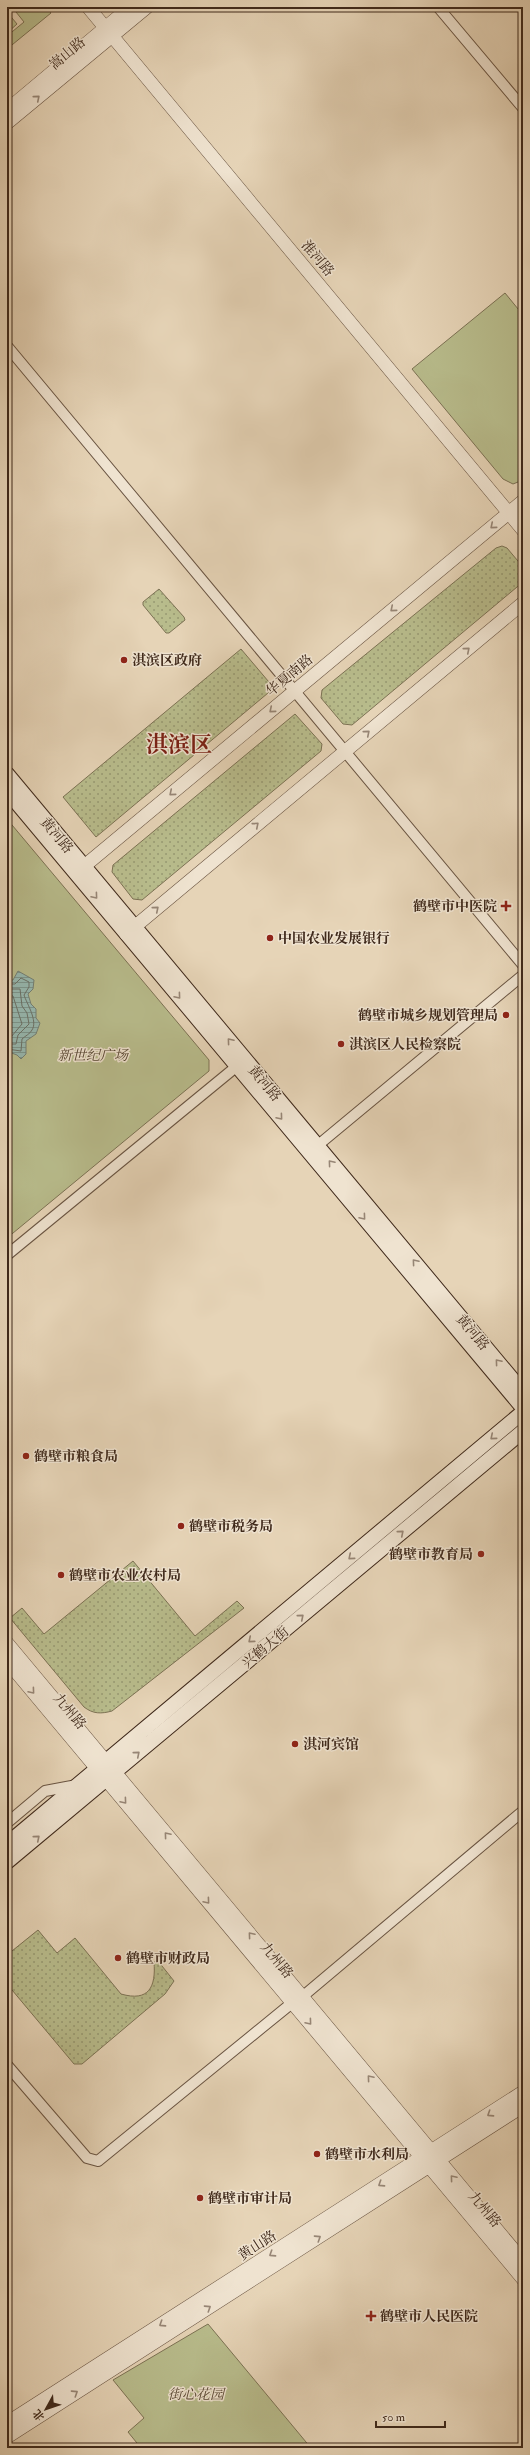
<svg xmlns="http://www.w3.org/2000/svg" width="530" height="2455" font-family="'IM FELL Double Pica','Noto Serif SC',serif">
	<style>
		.grass { fill: url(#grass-dots); stroke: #7c7254 }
		.park { fill: #b8bc8c; stroke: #7c7254 }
		.water { fill: url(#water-rules); stroke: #737f74 }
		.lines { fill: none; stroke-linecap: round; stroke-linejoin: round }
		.shore { stroke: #6a7066; stroke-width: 1 }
		.minor-casing { stroke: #695442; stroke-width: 12 }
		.tertiary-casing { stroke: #695442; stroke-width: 14 }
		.secondary-casing { stroke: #3f291b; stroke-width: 16 }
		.minor { stroke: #efe3d0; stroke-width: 10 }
		.tertiary { stroke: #efe3d0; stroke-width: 13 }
		.secondary { stroke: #efe3d0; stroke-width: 14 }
		.oneway { stroke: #978676 }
		.poi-dot { fill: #8f2418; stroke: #efe3d0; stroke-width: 1.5 }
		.labels { text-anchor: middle; stroke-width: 3; stroke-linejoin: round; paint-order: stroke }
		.street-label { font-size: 14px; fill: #3f291b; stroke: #efe3d0 }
		.poi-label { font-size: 14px; font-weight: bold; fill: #3f291b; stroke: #efe3d0; text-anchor: start }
		.park-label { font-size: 14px; font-style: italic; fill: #574632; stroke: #efe3d0 }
		.town-label { font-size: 22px; font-weight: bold; fill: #7a1f14; stroke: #efe3d0 }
	</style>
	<defs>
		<pattern id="grass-dots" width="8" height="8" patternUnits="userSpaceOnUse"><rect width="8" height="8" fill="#b8bc8c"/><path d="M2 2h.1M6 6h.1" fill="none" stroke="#979972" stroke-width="1.8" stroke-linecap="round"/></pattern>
		<pattern id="water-rules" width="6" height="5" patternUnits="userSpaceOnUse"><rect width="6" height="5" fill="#96b8b0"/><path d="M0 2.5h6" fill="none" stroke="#7c968e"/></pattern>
	</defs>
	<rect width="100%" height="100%" fill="#e6d4b7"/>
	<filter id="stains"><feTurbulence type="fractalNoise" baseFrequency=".005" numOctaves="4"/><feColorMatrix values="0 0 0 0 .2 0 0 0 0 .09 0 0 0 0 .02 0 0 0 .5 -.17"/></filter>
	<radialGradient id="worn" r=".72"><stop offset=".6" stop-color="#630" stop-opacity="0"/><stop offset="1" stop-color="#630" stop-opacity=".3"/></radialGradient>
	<path class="grass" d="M502,546L507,548L523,567V582L352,725L343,724L321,698L322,690L496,548Z
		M159,589L184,617L185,620L169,633H166L143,605V602Z
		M241,649L274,688L96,837L63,797Z
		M295,714L322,744L321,751L142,900L133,899L112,872L113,865Z
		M133,1561L195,1636L237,1601L244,1608L112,1711C101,1714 93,1714 84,1707L10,1618L22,1608L44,1634Z
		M38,1930L57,1953L75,1938L121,1994C149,2002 156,1987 154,1962L158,1961L174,1981L165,1994L82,2064H74L7,1984V1955Z"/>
	<path class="park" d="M12,7H46L51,13L7,49V36L24,22Z
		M7,12L17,24L7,33Z
		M505,293L523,315V480L513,484L503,479L412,369Z
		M7,819L209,1060V1071L7,1238Z
		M208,2324L311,2448H141L128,2432L144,2418L113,2380Z"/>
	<path class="water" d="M18,971L34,980L33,989L28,994L31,1004L36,1009V1018L40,1023L36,1034L26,1041V1054L21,1059L17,1055L9,1052L7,1055V980H13Z"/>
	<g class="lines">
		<path class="shore" d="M7,984H15L21,978L29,982V987L24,995C27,1004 38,1021 32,1030C30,1034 25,1036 22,1039L21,1051L7,1049
			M7,989H20L22,1006L27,1013L29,1024L18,1035L16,1044H7
			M7,995L13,996L22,1024L11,1037L7,1038"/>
		<defs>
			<path id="minor" d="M438,7L523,108
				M7,346L523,965
				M317,1146L523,975
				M7,1255L242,1062
				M7,1823L45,1791L77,1785
				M302,1997L523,1811
				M7,2065L87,2158L98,2161L292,2003"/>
			<path id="tertiary" d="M88,7L523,530
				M7,110L130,7
				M7,123L147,7
				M76,873L523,501
				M126,934L523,603
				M7,1643L523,2261
				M7,1661L523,2279
				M7,2423L523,2092
				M7,2437L523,2106"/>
			<path id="secondary" d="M7,774L523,1392
				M7,791L523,1408
				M7,1844L523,1412
				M7,1862L523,1431"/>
		</defs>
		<use href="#minor" class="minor-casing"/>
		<use href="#tertiary" class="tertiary-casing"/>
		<use href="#secondary" class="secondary-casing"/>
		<use href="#minor" class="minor"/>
		<use href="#tertiary" class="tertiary"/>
		<use href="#secondary" class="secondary"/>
	</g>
	<defs><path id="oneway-chevron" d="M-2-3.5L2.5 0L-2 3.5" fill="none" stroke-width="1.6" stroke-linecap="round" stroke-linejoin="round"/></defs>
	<g class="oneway">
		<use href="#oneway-chevron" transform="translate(37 98) rotate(-40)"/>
		<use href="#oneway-chevron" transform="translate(493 526) rotate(140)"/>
		<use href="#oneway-chevron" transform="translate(393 609) rotate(140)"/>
		<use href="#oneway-chevron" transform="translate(467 650) rotate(-40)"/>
		<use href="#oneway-chevron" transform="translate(272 710) rotate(140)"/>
		<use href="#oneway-chevron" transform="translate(367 733) rotate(-40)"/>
		<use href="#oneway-chevron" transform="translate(172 793) rotate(140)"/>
		<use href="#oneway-chevron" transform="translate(256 825) rotate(-40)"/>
		<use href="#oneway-chevron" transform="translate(95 896) rotate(50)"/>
		<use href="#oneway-chevron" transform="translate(156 909) rotate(-40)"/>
		<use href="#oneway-chevron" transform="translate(178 996) rotate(50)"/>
		<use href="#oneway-chevron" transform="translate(230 1041) rotate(-130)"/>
		<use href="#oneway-chevron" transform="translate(280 1117) rotate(50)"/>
		<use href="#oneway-chevron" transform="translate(331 1163) rotate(-130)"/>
		<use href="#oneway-chevron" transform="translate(363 1217) rotate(50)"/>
		<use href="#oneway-chevron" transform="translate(415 1262) rotate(-130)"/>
		<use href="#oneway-chevron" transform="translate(498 1362) rotate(-130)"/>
		<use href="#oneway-chevron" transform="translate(493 1437) rotate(140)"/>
		<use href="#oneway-chevron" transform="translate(401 1533) rotate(-40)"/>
		<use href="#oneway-chevron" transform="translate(351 1557) rotate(140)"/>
		<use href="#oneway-chevron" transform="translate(301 1617) rotate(-40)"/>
		<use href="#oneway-chevron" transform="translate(251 1640) rotate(140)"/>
		<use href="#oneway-chevron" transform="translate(32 1691) rotate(50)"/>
		<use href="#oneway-chevron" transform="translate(137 1754) rotate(-40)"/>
		<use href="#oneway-chevron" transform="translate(124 1801) rotate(50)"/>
		<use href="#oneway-chevron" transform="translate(167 1835) rotate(-130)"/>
		<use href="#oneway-chevron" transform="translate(37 1838) rotate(-40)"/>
		<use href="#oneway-chevron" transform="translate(207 1901) rotate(50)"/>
		<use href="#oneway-chevron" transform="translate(251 1935) rotate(-130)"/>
		<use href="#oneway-chevron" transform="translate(309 2022) rotate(50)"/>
		<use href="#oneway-chevron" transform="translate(370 2078) rotate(-130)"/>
		<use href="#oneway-chevron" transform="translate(490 2114) rotate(147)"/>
		<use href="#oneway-chevron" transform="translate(453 2178) rotate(-130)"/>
		<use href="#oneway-chevron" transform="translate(381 2184) rotate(147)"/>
		<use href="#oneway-chevron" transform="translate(318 2238) rotate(-33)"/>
		<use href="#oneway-chevron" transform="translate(272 2254) rotate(147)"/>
		<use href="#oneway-chevron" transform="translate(208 2308) rotate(-33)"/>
		<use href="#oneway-chevron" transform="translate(162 2324) rotate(147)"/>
		<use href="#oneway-chevron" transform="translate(75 2393) rotate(-33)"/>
	</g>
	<g class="poi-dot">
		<circle cx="124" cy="660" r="4"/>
		<path d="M504 900h4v4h4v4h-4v4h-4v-4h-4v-4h4z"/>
		<circle cx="270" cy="938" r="4"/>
		<circle cx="506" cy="1015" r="4"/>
		<circle cx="341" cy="1044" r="4"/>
		<circle cx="26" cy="1456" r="4"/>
		<circle cx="181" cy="1526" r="4"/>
		<circle cx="481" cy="1554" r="4"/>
		<circle cx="61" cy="1575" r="4"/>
		<circle cx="295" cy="1744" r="4"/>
		<circle cx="118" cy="1958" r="4"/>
		<circle cx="317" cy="2154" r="4"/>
		<circle cx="200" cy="2198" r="4"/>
		<path d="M369 2310h4v4h4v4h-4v4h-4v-4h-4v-4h4z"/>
	</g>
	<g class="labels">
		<g class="street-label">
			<text transform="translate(67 53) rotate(-40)" y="5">嵩山路</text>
			<text transform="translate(318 258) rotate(50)" y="5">淮河路</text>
			<text transform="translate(289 675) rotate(-40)" y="5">华夏南路</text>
			<text transform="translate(57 835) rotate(50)" y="5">黄河路</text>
			<text transform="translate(265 1083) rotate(50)" y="5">黄河路</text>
			<text transform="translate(473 1332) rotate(50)" y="5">黄河路</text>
			<text transform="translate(265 1647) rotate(-40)" y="5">兴鹤大街</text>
			<text transform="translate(70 1711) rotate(50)" y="5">九州路</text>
			<text transform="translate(277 1960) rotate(50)" y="5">九州路</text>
			<text transform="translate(485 2209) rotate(50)" y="5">九州路</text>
			<text transform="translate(257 2245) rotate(-33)" y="5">黄山路</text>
		</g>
		<g class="poi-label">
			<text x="132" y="665">淇滨区政府</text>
			<text x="497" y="911" text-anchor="end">鹤壁市中医院</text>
			<text x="278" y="943">中国农业发展银行</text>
			<text x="498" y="1020" text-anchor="end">鹤壁市城乡规划管理局</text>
			<text x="349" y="1049">淇滨区人民检察院</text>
			<text x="34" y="1461">鹤壁市粮食局</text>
			<text x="189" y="1531">鹤壁市税务局</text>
			<text x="473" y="1559" text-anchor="end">鹤壁市教育局</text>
			<text x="69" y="1580">鹤壁市农业农村局</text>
			<text x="303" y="1749">淇河宾馆</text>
			<text x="126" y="1963">鹤壁市财政局</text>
			<text x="325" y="2159">鹤壁市水利局</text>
			<text x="208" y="2203">鹤壁市审计局</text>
			<text x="380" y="2321">鹤壁市人民医院</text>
		</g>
		<g class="park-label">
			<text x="93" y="1060">新世纪广场</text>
			<text x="196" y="2399">街心花园</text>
		</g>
		<g class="town-label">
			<text x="179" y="752">淇滨区</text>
		</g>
	</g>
	<rect width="530" height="2455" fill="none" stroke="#e6d4b7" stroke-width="24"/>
	<rect x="8" y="8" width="514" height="2439" fill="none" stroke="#3f291b" stroke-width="2"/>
	<rect x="12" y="12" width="506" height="2431" fill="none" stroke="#3f291b"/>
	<g transform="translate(46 2409) rotate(230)" stroke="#efe3d0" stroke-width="3" paint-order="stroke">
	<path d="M0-3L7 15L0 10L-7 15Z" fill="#3f291b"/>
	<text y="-6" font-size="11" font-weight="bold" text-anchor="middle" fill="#3f291b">北</text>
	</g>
	<path d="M376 2421v6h69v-6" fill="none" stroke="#3f291b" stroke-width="2"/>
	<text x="382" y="2421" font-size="12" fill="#3f291b" stroke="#efe3d0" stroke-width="3" paint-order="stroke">50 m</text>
	<rect width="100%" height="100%" filter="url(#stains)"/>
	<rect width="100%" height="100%" fill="url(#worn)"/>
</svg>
